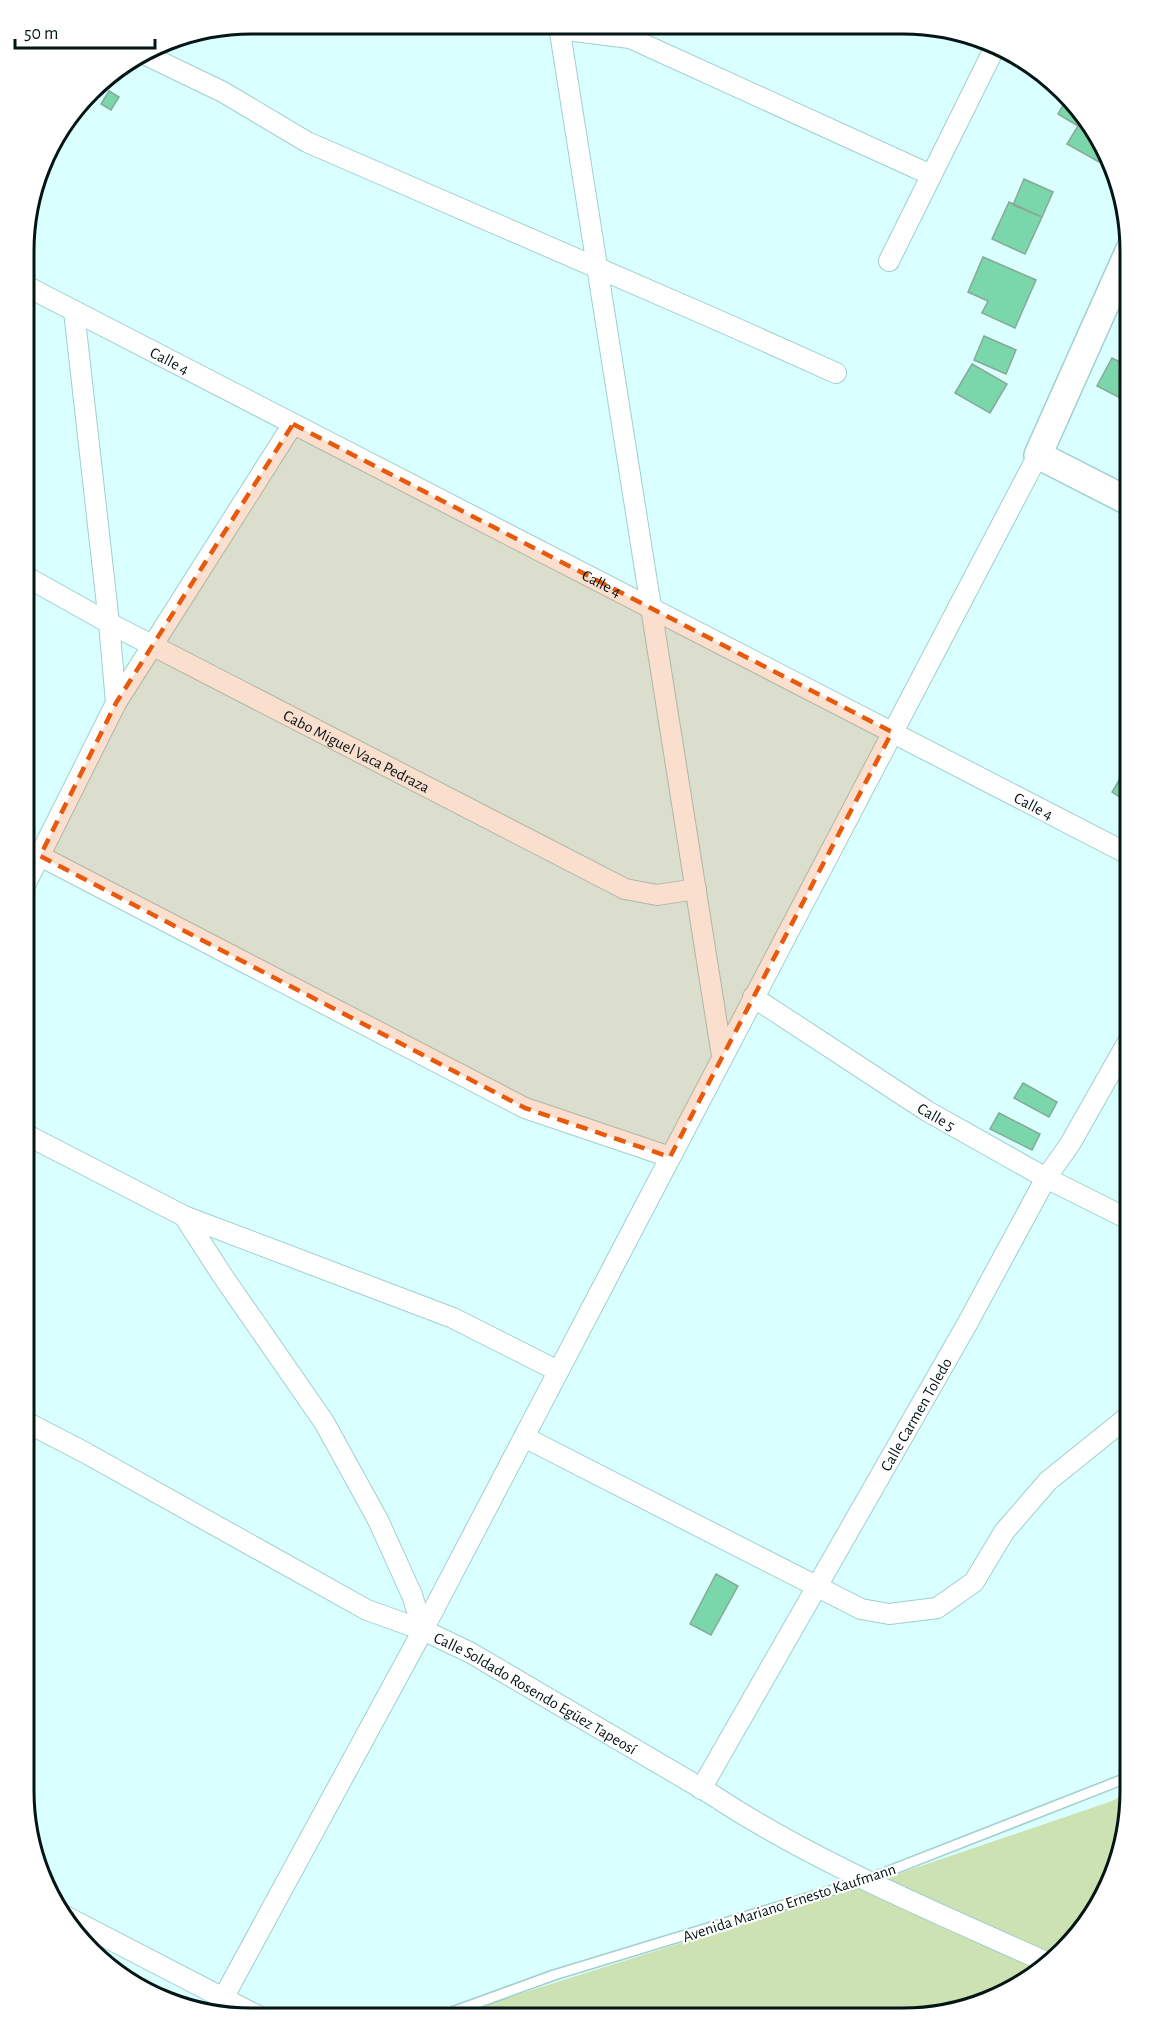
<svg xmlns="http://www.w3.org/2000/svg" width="1154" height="2043" font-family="'Alegreya Sans',sans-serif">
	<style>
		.green { fill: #cce2b3 }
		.building { fill: #7ad6ab; stroke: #86aa97; stroke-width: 1.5 }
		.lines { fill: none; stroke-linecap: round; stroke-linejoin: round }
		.service-casing { stroke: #a1cfcf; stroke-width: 12 }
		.minor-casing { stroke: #a1cfcf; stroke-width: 22 }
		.secondary-casing { stroke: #a1cfcf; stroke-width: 30 }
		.service { stroke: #fff; stroke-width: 9 }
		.minor { stroke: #fff; stroke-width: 20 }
		.secondary { stroke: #fff; stroke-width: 27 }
		.marked { fill: #e8590c; fill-opacity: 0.2; stroke: #e8590c; stroke-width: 4.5; stroke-dasharray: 12 8; stroke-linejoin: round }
		.labels { text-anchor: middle; stroke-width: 4.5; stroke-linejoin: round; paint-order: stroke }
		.street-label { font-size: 16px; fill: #041515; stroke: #fff }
		.rim { fill: none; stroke: #041515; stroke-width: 3 }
	</style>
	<rect width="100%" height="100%" fill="#d9fffe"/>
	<path class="green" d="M1129,1792V1807L1113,1878L1083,1930L1029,1980L976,2007L902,2019L443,2018L862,1886L1112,1801Z"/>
	<path class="building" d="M109,91L119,97L111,110L101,104Z
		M1066,100L1073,103L1091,125L1105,152L1099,162L1067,144L1078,126L1058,114Z
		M1024,179L1053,192L1042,217L1013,205Z
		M1009,202L1042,217L1025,254L992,239Z
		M983,257L1036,280L1015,328L982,313L988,301L968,292Z
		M1130,328V353L1120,348Z
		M984,336L1016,350L1006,374L974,360Z
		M1112,358L1130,367V403L1097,386Z
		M972,364L1007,384L990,413L955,393Z
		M1128,765L1130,767V796L1127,794L1124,800L1112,792Z
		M1023,1083L1057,1102L1049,1117L1014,1098Z
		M999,1113L1040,1134L1032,1150L990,1129Z
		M716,1574L738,1586L711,1635L690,1624Z"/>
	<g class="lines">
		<defs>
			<path id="service" d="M445,2018L455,2011L554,1975L866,1880L1129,1777"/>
			<g id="minor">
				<path d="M559,26L722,1056"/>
				<path d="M559,29L630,38L931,175"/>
				<path d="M144,54L223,92L307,142L713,318L836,373"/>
				<path d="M889,261L996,45"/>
				<path id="s1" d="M26,286L1130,855"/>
				<path d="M74,311L109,623L116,703"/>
				<path id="s2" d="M25,576L109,623L625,889L657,895L696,889"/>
				<path d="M40,856L525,1108L670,1157"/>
				<path d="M25,885L116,703L293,424"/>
				<path id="s3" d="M753,997L927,1111L1046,1178L1130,1220"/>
				<path d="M25,1134L184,1216L453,1318L558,1371"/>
				<path d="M184,1216L222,1275L324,1422L378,1520L412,1595L423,1630L214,2015"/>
				<path id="s4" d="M24,1421L84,1452L367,1610L423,1630L471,1653L711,1794C815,1863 934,1911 1048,1963"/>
				<path d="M524,1437L861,1609L889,1614L937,1608L974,1582L1004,1532L1048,1481L1130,1415"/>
				<path d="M423,1630L1038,455"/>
				<path id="s5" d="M701,1789L966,1326L1046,1178L1070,1144L1130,1038"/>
				<path d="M63,1915L260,2017"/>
			</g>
			<path id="secondary" d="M1130,249L1038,455L1130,502"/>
		</defs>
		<use href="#service" class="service-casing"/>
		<use href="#minor" class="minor-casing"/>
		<use href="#secondary" class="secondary-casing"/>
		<use href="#service" class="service"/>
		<use href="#minor" class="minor"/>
		<use href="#secondary" class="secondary"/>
	</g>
	<path class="marked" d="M293,424L892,732L670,1157L525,1108L40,856L116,703Z"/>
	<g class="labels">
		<g class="street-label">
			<text dy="6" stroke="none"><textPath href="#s1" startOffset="162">Calle 4</textPath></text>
			<text dy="6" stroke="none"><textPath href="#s1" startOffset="648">Calle 4</textPath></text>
			<text dy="6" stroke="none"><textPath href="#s2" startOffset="375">Cabo Miguel Vaca Pedraza</textPath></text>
			<text dy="6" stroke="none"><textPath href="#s1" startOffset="1134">Calle 4</textPath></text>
			<text dy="6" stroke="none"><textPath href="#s3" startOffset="219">Calle 5</textPath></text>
			<text dy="6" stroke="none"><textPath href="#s5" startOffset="432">Calle Carmen Toledo</textPath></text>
			<text dy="6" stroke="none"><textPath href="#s4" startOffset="580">Calle Soldado Rosendo Egüez Tapeosí</textPath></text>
			<text transform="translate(789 1902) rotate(-18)" y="6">Avenida Mariano Ernesto Kaufmann</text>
		</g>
	</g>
	<path d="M0 0H1154V2043H0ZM251 34H903A217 217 0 0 1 1120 251V1791A217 217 0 0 1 903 2008H251A217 217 0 0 1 34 1791V251A217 217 0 0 1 251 34Z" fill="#fff" fill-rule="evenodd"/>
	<path class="rim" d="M251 34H903A217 217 0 0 1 1120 251V1791A217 217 0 0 1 903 2008H251A217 217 0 0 1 34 1791V251A217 217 0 0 1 251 34Z"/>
	<path d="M15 39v9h140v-9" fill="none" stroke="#041515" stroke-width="3"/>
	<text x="24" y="39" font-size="18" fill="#041515" stroke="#ffffff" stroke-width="4.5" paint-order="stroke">50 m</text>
</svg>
